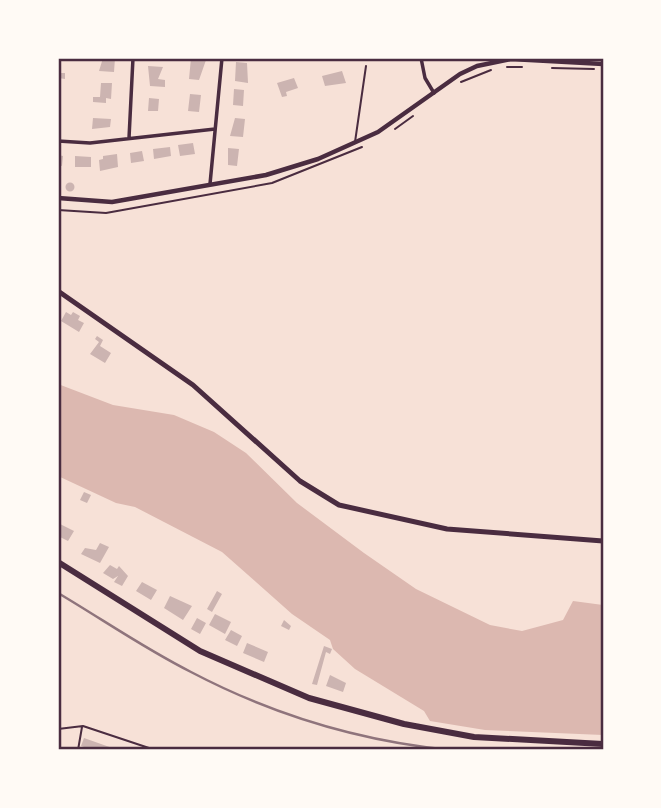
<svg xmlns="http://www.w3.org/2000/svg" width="661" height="808" font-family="Arial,sans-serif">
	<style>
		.water { fill: #dcb8b0 }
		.building { fill: #ccb4b1 }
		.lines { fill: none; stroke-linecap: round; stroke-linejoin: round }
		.path { stroke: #4a2c40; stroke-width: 2 }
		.service { stroke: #4a2c40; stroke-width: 2 }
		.minor { stroke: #4a2c40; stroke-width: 3.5 }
		.tertiary { stroke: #4a2c40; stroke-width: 4.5 }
		.secondary { stroke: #4a2c40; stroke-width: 5 }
		.primary { stroke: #4a2c40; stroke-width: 6 }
		.rail { stroke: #8f747c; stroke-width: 2.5 }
		.neatline { fill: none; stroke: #4a2c40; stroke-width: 2.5 }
	</style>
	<rect width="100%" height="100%" fill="#f7e1d7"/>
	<path class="water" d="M58,384L113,405L174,415L214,432L246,453L297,503L364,553L416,589L490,625L522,631L563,620L573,601L603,605V735L485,730L430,721L424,711L355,669L333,649L330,640L292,614L222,552L135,507L116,503L58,476Z"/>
	<path class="building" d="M103,58H115L114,72L99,71Z
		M191,58L206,60L199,80L189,79Z
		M236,62L247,63L248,83L235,81Z
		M58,63H61L60,73H65V79L58,78Z
		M148,66L163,67L158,79L165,80V87L150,86Z
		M342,71L346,83L325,86L322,76Z
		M294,78L298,88L286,92L287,96L282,97L277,83Z
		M101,83H112L111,99L106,98V103L93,102V97H100Z
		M234,89L244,90L243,106L233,105Z
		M190,94L201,95L199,112L188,111Z
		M149,98L159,99L158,111H148Z
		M93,118L111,119L110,127L92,129Z
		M235,118L245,119L243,137L230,136Z
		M193,143L195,154L180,156L178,145Z
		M170,147L171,156L154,159L153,149Z
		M228,148L239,149L237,166L228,165Z
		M142,151L144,161L131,163L130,153Z
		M117,154L118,167L100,171L99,160L103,159V156Z
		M58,155L63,156L62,166L58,165Z
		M75,156L91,157V167H75Z
		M65.5 187a4.5 4.5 0 1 1 9 0a4.5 4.5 0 1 1-9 0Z
		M66,312L71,315L73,312L80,316L78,320L84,323L79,332L61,321Z
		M97,336L103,340L100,346L111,353L105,363L90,354L99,342L95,339Z
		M84,492L91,495L87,503L80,500Z
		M58,523L74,531L68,541L58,536Z
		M100,543L109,547L100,563L81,554L85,548L96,550Z
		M110,565L117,569L119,566L128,576L122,586L114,582L118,576L113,579L103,573Z
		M142,582L157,590L151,600L136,591Z
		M217,591L222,594L212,612L207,609Z
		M170,596L192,606L183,620L164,608Z
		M215,614L231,622L225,634L209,625Z
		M197,618L206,623L200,634L191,629Z
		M284,620L291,626L289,630L281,626Z
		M231,630L242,636L237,646L225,640Z
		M247,643L268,652L264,662L243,653Z
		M324,646L332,649L330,654L326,652L317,685L312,684Z
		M330,675L346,683L343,692L326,686Z
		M84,738L118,750H93L81,746Z"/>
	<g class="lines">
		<path class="path" d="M507,67H522
			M552,68L594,69
			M461,82L491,70
			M395,129L413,116
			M58,210L106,213L272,183L362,147"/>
		<path class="service" d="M355,142L366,66
			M58,729L83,726L155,750
			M78,750L82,727"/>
		<path class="minor" d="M421,58L425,78L434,93
			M129,138L133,58
			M58,141L90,143L215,129
			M210,184L222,58"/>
		<path class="tertiary" d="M58,198L112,202L266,175L318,159L378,132L460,74L477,66L511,59L603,64"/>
		<path class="secondary" d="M58,291L193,385L300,481L339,505L447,529L603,541"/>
		<path class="primary" d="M58,562L200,651L309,698L404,724L474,737L603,744"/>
		<path class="rail" d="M58,593C102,619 145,649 191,672C271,714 360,741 450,750"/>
	</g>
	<rect width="661" height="808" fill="none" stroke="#fffaf5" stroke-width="119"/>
	<rect x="60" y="60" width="542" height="688" class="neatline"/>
</svg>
